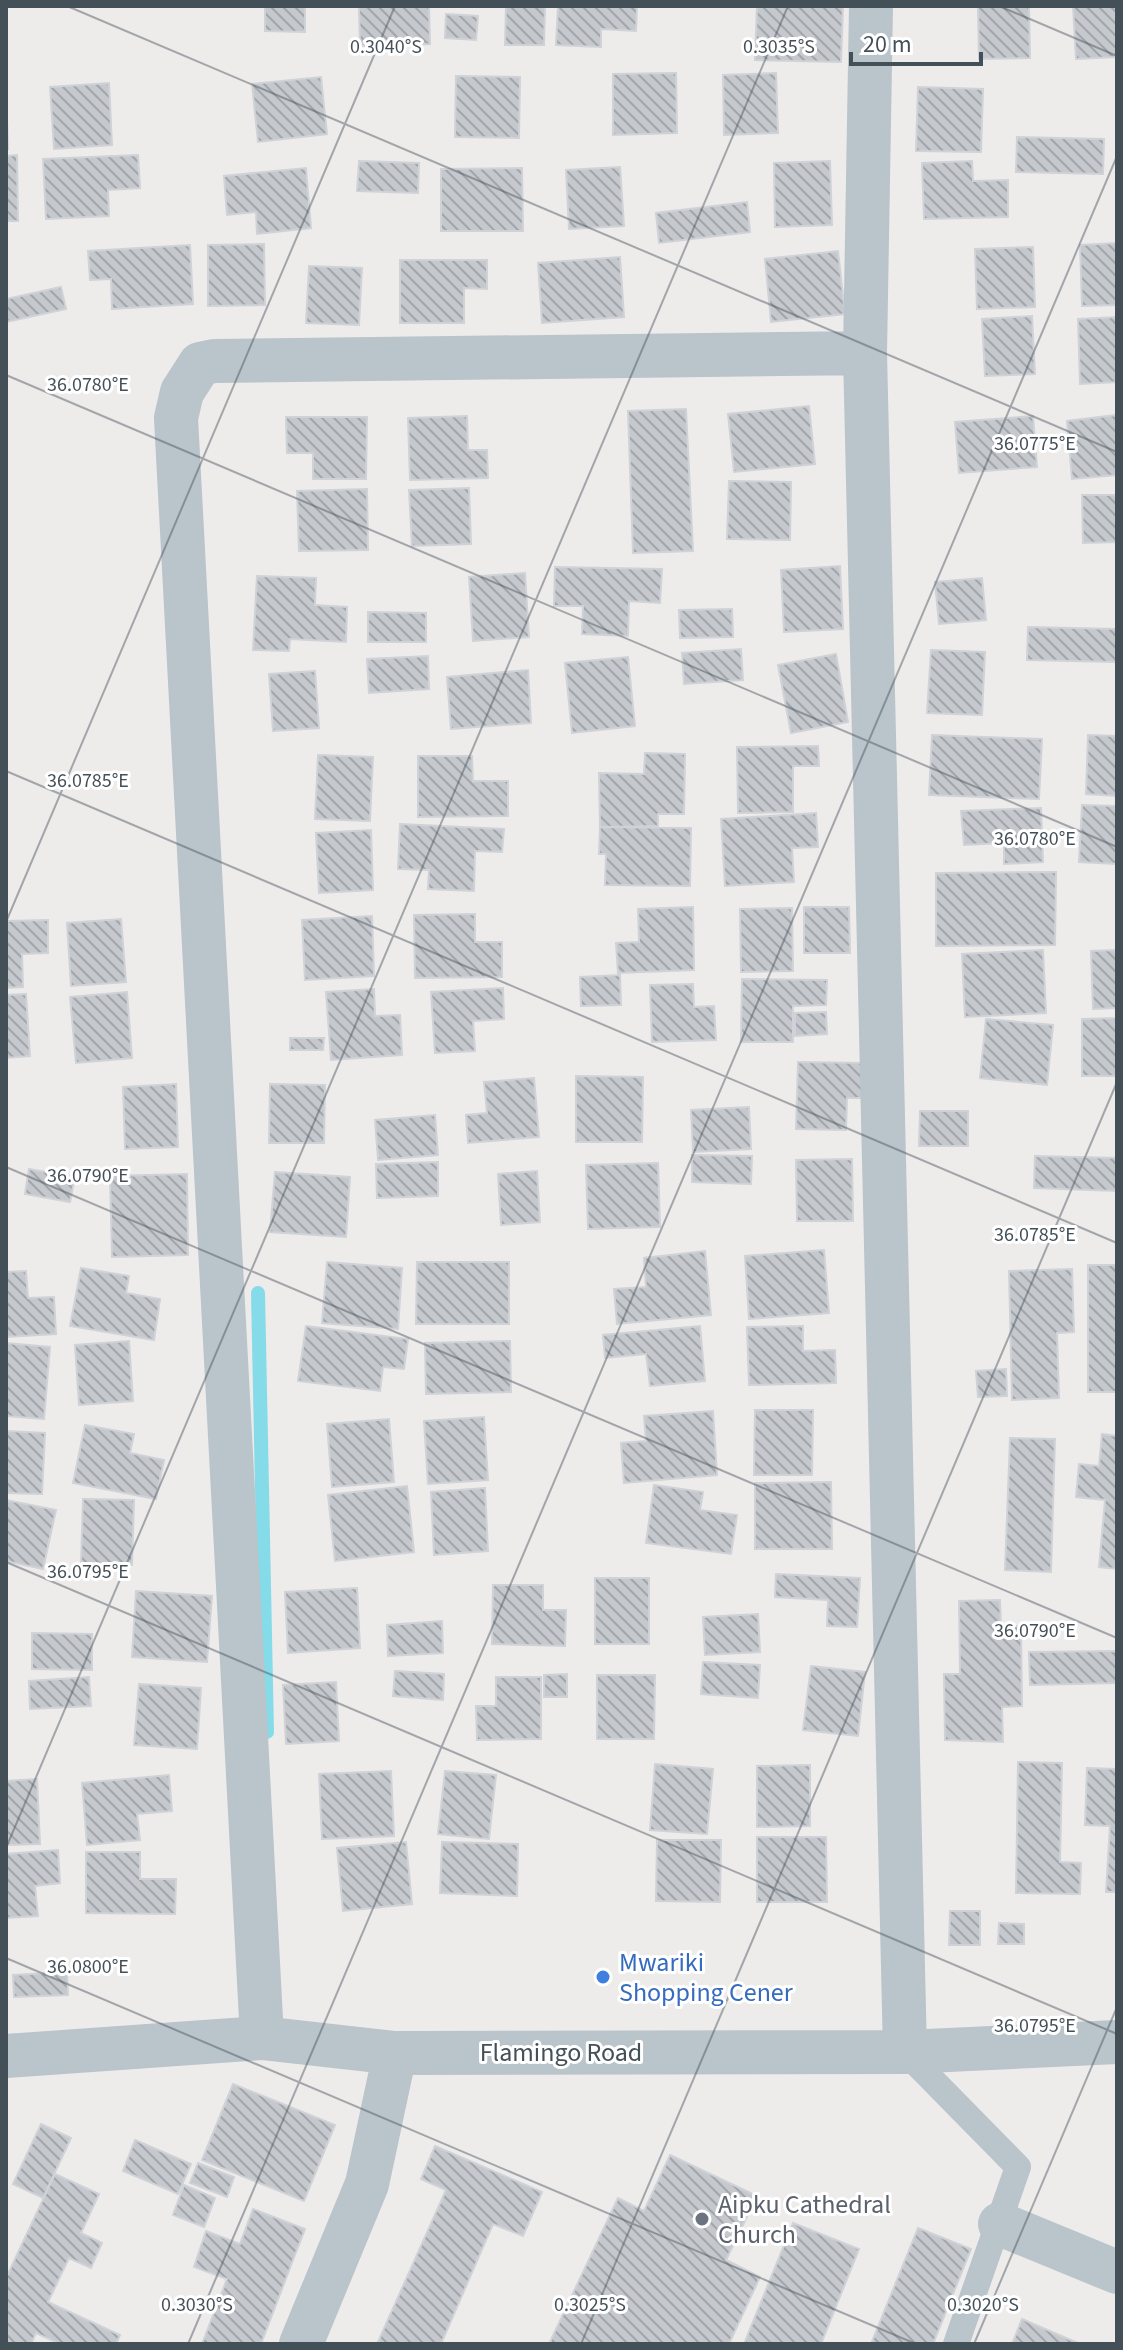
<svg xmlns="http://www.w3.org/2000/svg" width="1123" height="2350" font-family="'Source Sans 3',sans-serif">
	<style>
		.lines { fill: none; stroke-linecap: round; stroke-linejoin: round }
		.stream { stroke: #86dbe9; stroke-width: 14 }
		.building { fill: url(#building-back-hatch); stroke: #cfd2d7; stroke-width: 2 }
		.service { stroke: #b9c4cb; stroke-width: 26 }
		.minor { stroke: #b9c4cb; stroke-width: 44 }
		.ticks { fill: none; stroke: #445058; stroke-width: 2; stroke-opacity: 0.45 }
		.shop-dot { fill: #3f7fe0; stroke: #fff; stroke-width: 3 }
		.worship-dot { fill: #6b7280; stroke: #fff; stroke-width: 3 }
		.labels { text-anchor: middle; stroke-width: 6; stroke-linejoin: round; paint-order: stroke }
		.shop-label { font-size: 26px; fill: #366cbe; stroke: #fff; text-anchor: start }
		.street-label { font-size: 26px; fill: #445058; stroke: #fff }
		.worship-label { font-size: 26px; fill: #5b616d; stroke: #fff; text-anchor: start }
		.ticks-label { font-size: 20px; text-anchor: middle; fill: #445058; stroke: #fff; stroke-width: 6; stroke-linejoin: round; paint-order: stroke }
	</style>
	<defs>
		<pattern id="building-back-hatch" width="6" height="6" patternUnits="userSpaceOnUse" patternTransform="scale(2)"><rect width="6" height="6" fill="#c5c9ce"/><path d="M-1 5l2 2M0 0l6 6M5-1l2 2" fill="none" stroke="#a2a6aa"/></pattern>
	</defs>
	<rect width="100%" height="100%" fill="#eeebeb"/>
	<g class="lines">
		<path class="stream" d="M258,1293L267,1732"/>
	</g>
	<path class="building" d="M265,6H305V32L265,31Z
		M359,6H429L430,44L360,46Z
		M506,6H545L544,45H505Z
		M558,6H637L636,31L601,29V47L556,45Z
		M757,6H843L841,62L755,60Z
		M978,6H1029L1030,58L979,59Z
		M1073,6H1117V57L1076,59Z
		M446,14L478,16L476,40L445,38Z
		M676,73L677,133L613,135V74Z
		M776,73L778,133L724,135L723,75Z
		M456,76L520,77L519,138L455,137Z
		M321,77L327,134L258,142L252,84Z
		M109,83L112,145L54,149L50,87Z
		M6,86L8,149H6Z
		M918,87L983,89L981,152L916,151Z
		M1017,137L1104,139L1103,174L1016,172Z
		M17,155L18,221H6V156Z
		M138,155L140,188L108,190L109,216L46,219L43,159Z
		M359,161L419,163L418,193L357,191Z
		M830,161L832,225L775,227L774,163Z
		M972,161L973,181L1008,180V217L924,219L922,163Z
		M620,167L624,226L569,229L566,170Z
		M306,168L311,228L257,234L256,212L227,215L224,176Z
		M522,168L523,231H441V169Z
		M747,202L750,232L659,243L656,213Z
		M1117,243V305L1082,306L1080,245Z
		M264,244L265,305L208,306V245Z
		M190,245L193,304L112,309L111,279L90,280L88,251Z
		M1033,247L1035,307L977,309L975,249Z
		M838,251L845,314L771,322L765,259Z
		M620,257L624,317L542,323L538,263Z
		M400,260H487V289L464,288V323H400Z
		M309,266L362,268L359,325L306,323Z
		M61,287L66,309L6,322V299Z
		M1032,316L1035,374L985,376L982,319Z
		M1117,317V382L1080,384L1078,319Z
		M809,406L815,464L734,472L728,414Z
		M686,409L693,551L633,553L628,411Z
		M1117,415V475L1072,479L1067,421Z
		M467,416L468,450H487L488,478L410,480L408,418Z
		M1033,416L1037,467L959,473L955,422Z
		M286,417H367L366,479H313V453H287Z
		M729,481L791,482L790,540L727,539Z
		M469,488L471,544L412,546L409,490Z
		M367,489L368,550L299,551L297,491Z
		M1082,495H1117V542L1083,543Z
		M840,566L843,629L784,632L781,570Z
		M555,567L662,569L660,603L629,601L628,636L582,634L583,606H554Z
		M525,573L529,637L473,641L469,577Z
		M257,576L316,578L315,605L347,607L346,642L290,639L289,651L253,650Z
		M982,578L986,620L939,624L935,582Z
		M732,609L733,637L680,638L679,610Z
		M368,612L426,613V642H368Z
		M1028,627L1117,629L1116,662L1027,660Z
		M741,649L743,680L684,684L682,653Z
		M931,650L985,652L982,715L927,713Z
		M836,654L848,722L791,733L778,665Z
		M428,656L429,689L369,693L367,659Z
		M628,657L635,726L572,733L565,663Z
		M528,670L531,723L451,729L447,677Z
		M315,671L319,728L273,731L269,674Z
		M932,735L1042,739L1039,799L929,795Z
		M1088,735L1117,736V796L1086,794Z
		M818,746L819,766H793V812L738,813L737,747Z
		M645,753L685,754L684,814H658V826L600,827L599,773L644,774Z
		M318,755L373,757L370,821L315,819Z
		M418,756H472L473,781H508V816L418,817Z
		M1082,805L1117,806V864L1079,862Z
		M1041,808L1043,862L1004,864V843L964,845L961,811Z
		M816,813L818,847L792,848L794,882L725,886L721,819Z
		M400,824L504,829L502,852L475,851L474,891L428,889L429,870L398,869Z
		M600,827L691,828L690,886L605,885L606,854H599Z
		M371,830L373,890L319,893L316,833Z
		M1056,872L1055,945L936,946V873Z
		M693,907L694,970L618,973L616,943L639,942L638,909Z
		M804,907H849L850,953H804Z
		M792,908L793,971L741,972L740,909Z
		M475,914V942H502V977L415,978L414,915Z
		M372,916L374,976L305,980L302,920Z
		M121,919L126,982L71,986L67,923Z
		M48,920V953L22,954L23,987L6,988V921Z
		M1043,950L1046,1013L965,1017L962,954Z
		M1117,950V1008L1093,1009L1091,951Z
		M620,975L621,1005L581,1006L580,977Z
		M742,979L827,980L826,1005L793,1006V1042H741Z
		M693,984L694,1007L714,1006L716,1040L652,1042L650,985Z
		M503,988L504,1019L473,1021L475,1051L435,1053L431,992Z
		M374,989L375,1016L400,1015L402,1055L331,1060L326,992Z
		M127,992L132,1058L76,1063L70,997Z
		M26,994L30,1056L6,1058V995Z
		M826,1012L827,1034L795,1036V1013Z
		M1117,1018V1076H1082V1019Z
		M986,1019L1053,1025L1047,1085L980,1078Z
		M290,1038H324L323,1050H290Z
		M798,1062L866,1063V1098H847L846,1130L796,1129Z
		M576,1076L643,1077L642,1142H576Z
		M534,1078L539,1137L468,1143L466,1115L487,1113L484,1082Z
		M176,1084L178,1147L125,1149L123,1087Z
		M270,1084L325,1085L324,1143H269Z
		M749,1107L751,1149L693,1152L691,1110Z
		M920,1111H968V1146H919Z
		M435,1115L438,1155L378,1160L375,1120Z
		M692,1155L752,1156L751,1184L692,1182Z
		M1035,1156L1117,1158V1191L1034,1188Z
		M852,1159L853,1221H797L796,1160Z
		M438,1162V1196L377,1198L376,1164Z
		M658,1163L660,1227L588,1229L586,1165Z
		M29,1169L75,1177L70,1202L25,1194Z
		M537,1171L540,1222L501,1225L498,1174Z
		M275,1172L350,1177L346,1237L270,1232Z
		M187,1174L188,1255L112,1257L110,1176Z
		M824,1250L829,1313L749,1319L745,1256Z
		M705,1251L711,1315L617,1324L614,1289L646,1287L644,1258Z
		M327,1262L402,1268L398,1329L322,1323Z
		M417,1262H509V1324H416Z
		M1088,1265H1117V1392H1088Z
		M81,1268L129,1276L126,1293L160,1299L154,1340L70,1326Z
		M1072,1269L1074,1332L1057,1333L1059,1398L1012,1400L1009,1271Z
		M26,1271L28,1298L54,1297L56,1334L6,1337V1272Z
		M306,1326L408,1339L404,1369L383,1367L380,1391L298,1381Z
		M700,1326L705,1381L650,1386L646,1354L605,1358L603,1335Z
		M803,1326V1351L835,1350L836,1383L749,1385L747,1327Z
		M129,1341L133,1401L79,1405L75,1345Z
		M510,1341L511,1392L426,1394L425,1343Z
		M6,1343L50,1347L44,1419L6,1416Z
		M1006,1369L1007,1396L978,1397L976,1371Z
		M755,1410H813L812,1475H754Z
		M713,1411L717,1475L624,1483L621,1443L646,1441L644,1416Z
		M484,1417L488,1480L428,1484L424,1421Z
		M389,1419L394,1482L332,1487L327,1424Z
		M85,1425L134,1434L130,1453L164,1460L156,1499L73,1483Z
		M6,1431L45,1433L42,1494L6,1493Z
		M1102,1434L1117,1436V1569L1099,1567L1105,1500L1076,1497L1079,1464L1099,1466Z
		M1010,1438L1055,1439L1051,1572L1005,1570Z
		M831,1482L832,1549H755V1483Z
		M654,1485L703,1492L700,1510L737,1515L731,1554L646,1543Z
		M407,1486L414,1552L335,1561L328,1495Z
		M485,1488L488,1551L434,1555L431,1492Z
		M83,1499L134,1500L132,1565L81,1564Z
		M6,1500L56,1510L43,1569L6,1561Z
		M776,1574L860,1578L857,1627L827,1626L828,1600L775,1597Z
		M595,1578H649V1644H595Z
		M493,1585H543V1610H566L565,1646L492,1644Z
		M357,1588L360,1648L288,1653L285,1592Z
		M136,1591L212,1596L207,1662L132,1657Z
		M1000,1600L1001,1626H1021L1022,1706L1002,1707L1003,1742L945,1740L944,1674H960L959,1601Z
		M758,1614L760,1652L705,1655L703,1617Z
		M442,1621L443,1653L388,1656L387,1625Z
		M32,1633L92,1634V1670L32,1669Z
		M1117,1651V1683L1030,1685L1029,1652Z
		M703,1662L760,1665L758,1698L701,1694Z
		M811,1666L865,1672L858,1736L803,1730Z
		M395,1671L444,1674L443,1700L393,1696Z
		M567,1674V1697H544V1675Z
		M597,1675H655L654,1739H597Z
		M89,1677L91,1706L30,1709L29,1681Z
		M496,1677H541V1739L477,1740L476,1706H496Z
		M336,1682L339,1741L286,1744L283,1685Z
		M139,1684L201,1688L197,1749L134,1745Z
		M1018,1762L1062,1763L1060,1862L1081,1863L1080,1894L1016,1893Z
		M655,1764L713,1769L707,1834L650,1830Z
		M810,1765V1826L757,1827V1766Z
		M1087,1768L1117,1769V1892H1106L1110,1826L1085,1825Z
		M391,1771L394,1836L322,1839L319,1774Z
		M445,1771L496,1775L489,1839L438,1834Z
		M169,1775L172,1811L137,1814L140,1840L87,1845L82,1783Z
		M37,1779L40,1844L6,1845V1781Z
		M757,1837H826L827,1902H757Z
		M657,1840H721L720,1902L656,1901Z
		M406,1842L412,1904L343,1911L337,1848Z
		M442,1842L518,1844L517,1896L440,1893Z
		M58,1850L60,1883L35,1886L38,1916L6,1918V1854Z
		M86,1852H140V1879H176L175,1914L86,1913Z
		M950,1911H980V1945H949Z
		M999,1923L1024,1924V1944H998Z
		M67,1972L68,1995L14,1997L13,1975Z
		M233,2084L335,2125L304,2201L202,2160Z
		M41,2124L71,2138L43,2198L13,2184Z
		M135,2140L191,2164L178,2194L123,2171Z
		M435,2146L542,2192L523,2236L493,2224L441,2344H377L446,2190L421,2179Z
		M670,2155L757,2196L726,2260L760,2277L729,2344H549L618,2198L644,2211Z
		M198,2163L234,2177L227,2197L190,2183Z
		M55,2174L99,2194L81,2233L102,2243L91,2268L69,2258L48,2302L120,2335L116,2344H60L36,2333L31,2344H6V2278Z
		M184,2185L215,2198L204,2227L173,2215Z
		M253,2209L305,2229L293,2260L261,2344H202L227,2279L194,2267L206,2231L240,2244Z
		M793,2223L859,2249L821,2344H744Z
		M918,2228L971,2249L933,2344H871Z
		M1022,2319L1080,2344H1012Z"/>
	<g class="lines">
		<path class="service" d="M905,2052L1018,2167L956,2344"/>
		<path class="minor" d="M871,6L865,353L905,2052
			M262,2038L176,418L182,392L200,364L214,361L865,353
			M6,2056L262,2038L395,2053L905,2052L1117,2042
			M1000,2224L1117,2272
			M301,2344L367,2184L395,2053"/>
	</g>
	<path class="ticks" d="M67,6L1117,452M999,6L1117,56M6,375L1117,847M6,771L1117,1243M6,922L395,6M6,1167L1117,1638M6,1562L1117,2034M6,1848L788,6M6,1958L916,2344M188,2344L1117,156M581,2344L1117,1082M974,2344L1117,2007"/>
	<circle class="shop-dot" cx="603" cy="1977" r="8"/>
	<circle class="worship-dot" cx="702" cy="2219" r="8"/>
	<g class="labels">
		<g class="shop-label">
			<text x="619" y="1971">Mwariki<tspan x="619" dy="30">Shopping Cener</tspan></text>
		</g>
		<g class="street-label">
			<text x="561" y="2061">Flamingo Road</text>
		</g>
		<g class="worship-label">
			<text x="718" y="2213">Aipku Cathedral<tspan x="718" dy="30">Church</tspan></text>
		</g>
	</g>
	<g class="ticks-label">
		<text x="386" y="53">0.3040°S</text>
		<text x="779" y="53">0.3035°S</text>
		<text x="88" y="391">36.0780°E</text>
		<text x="1035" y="450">36.0775°E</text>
		<text x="88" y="787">36.0785°E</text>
		<text x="1035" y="845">36.0780°E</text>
		<text x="88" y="1182">36.0790°E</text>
		<text x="1035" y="1241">36.0785°E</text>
		<text x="88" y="1578">36.0795°E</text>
		<text x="1035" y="1637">36.0790°E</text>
		<text x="88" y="1973">36.0800°E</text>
		<text x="1035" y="2032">36.0795°E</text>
		<text x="197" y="2311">0.3030°S</text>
		<text x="590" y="2311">0.3025°S</text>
		<text x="983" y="2311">0.3020°S</text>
	</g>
	<rect width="1123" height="2350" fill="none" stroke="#445058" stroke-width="16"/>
	<path d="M851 52v12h130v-12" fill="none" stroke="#445058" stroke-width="4"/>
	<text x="863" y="52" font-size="24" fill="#445058" stroke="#ffffff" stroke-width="6" paint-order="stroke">20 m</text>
</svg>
